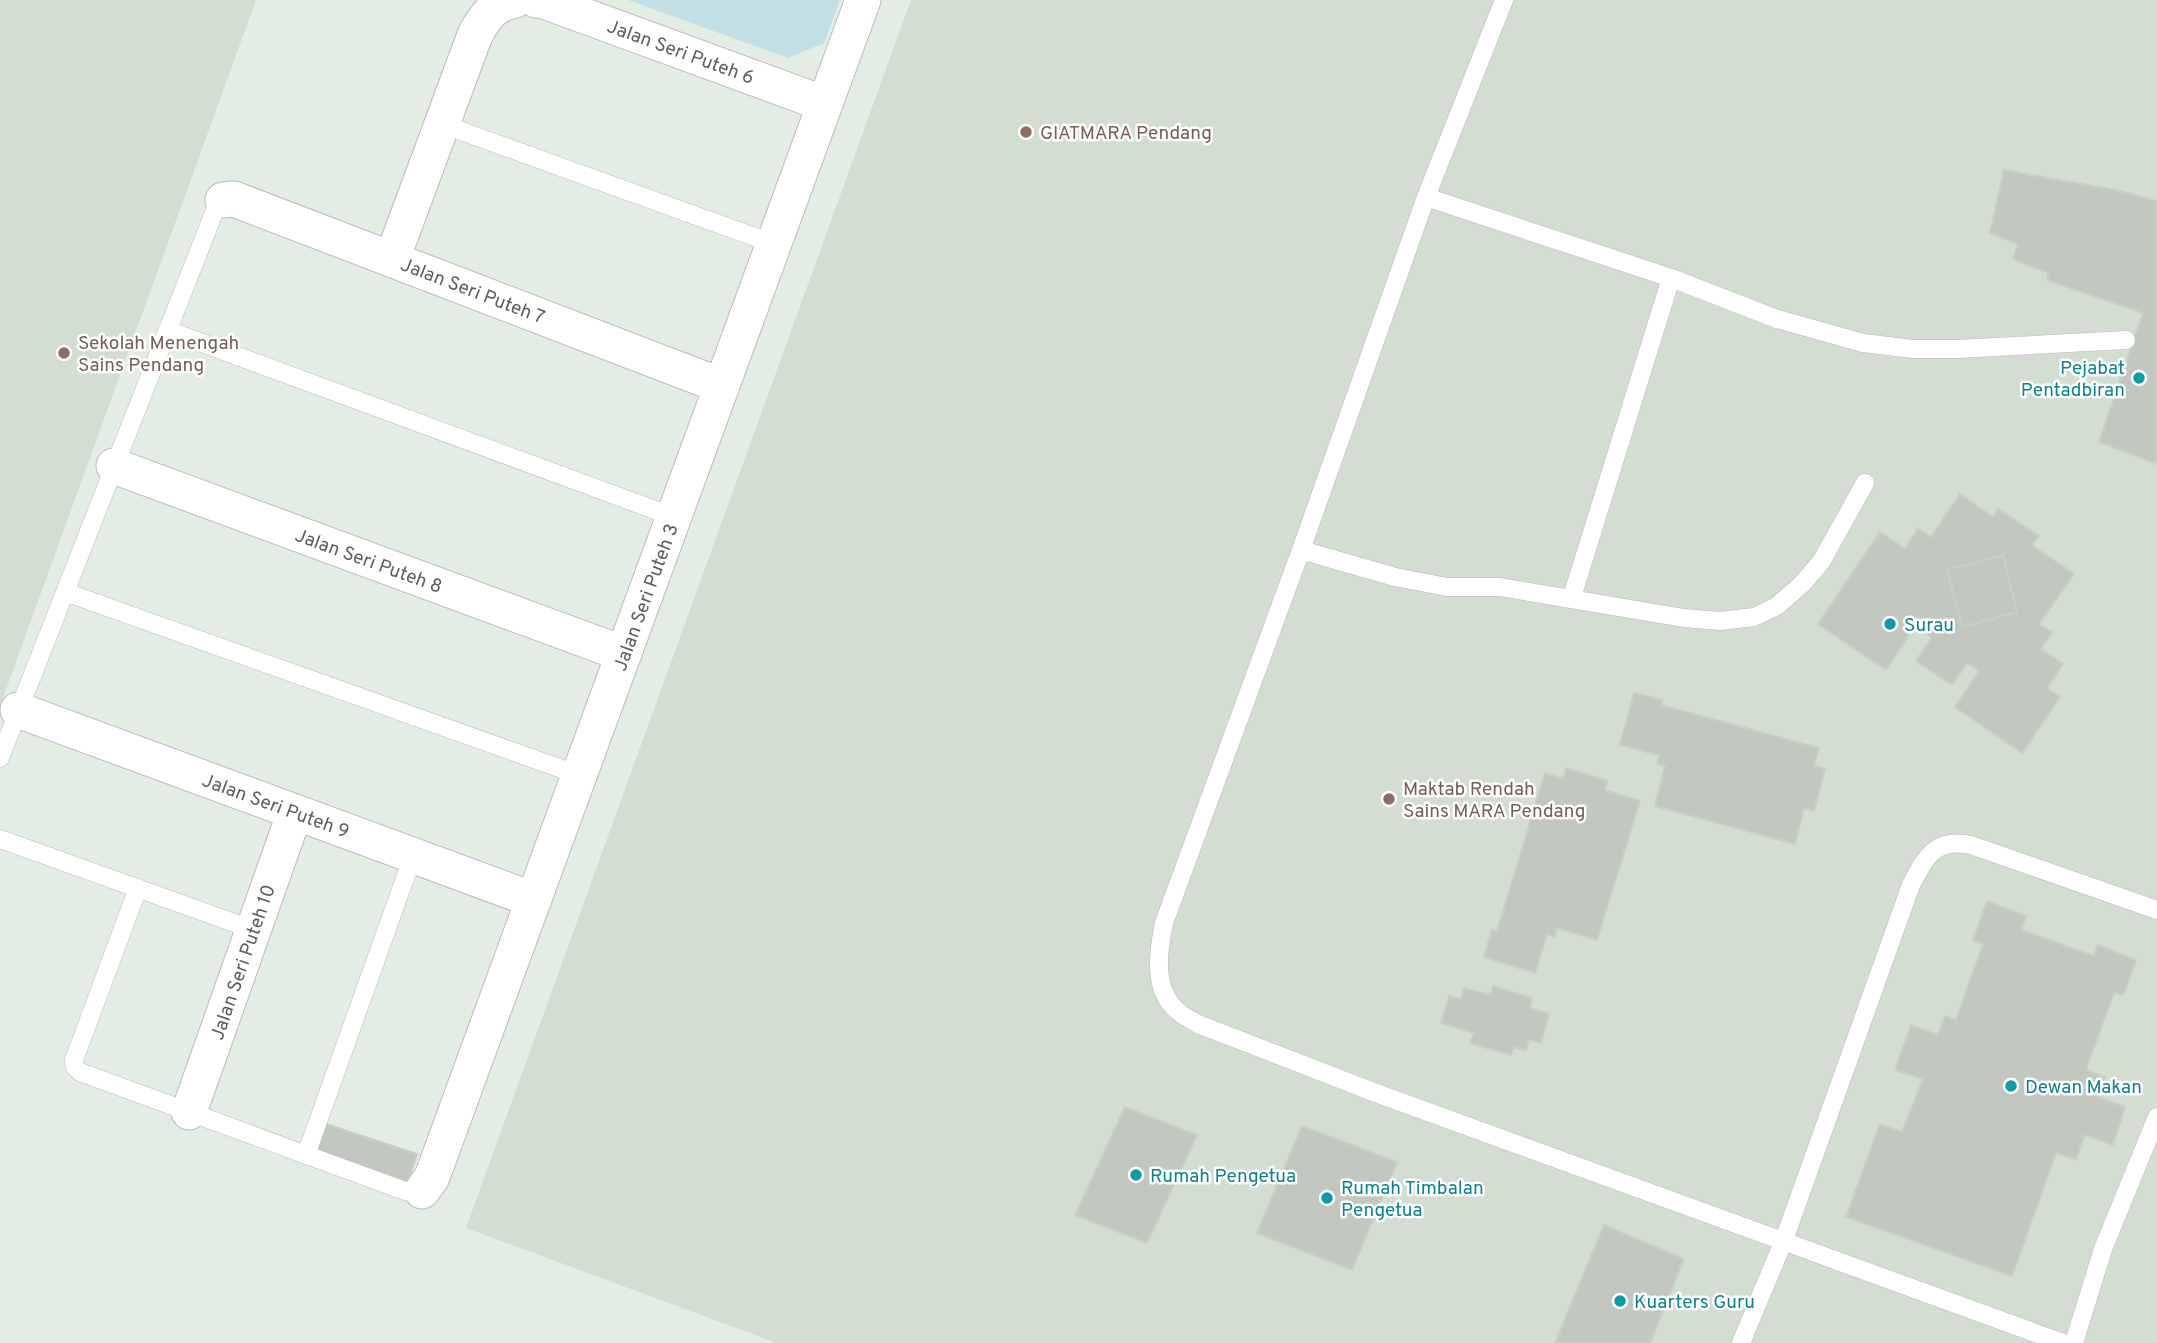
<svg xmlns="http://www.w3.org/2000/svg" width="2157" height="1343" font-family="Overpass,sans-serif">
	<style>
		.education { fill: #d3ddd1 }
		.green { fill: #c1dfe4 }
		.building { fill: #c2c8c0; stroke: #c5d2c2; stroke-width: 2; fill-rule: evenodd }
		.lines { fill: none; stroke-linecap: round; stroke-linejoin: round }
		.lane-casing { stroke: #beb8bf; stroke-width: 19 }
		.street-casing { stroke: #beb8bf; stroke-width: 37 }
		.lane { stroke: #fff; stroke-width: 18 }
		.street { stroke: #fff; stroke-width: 35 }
		.education-dot { fill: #8d6e63; stroke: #fff; stroke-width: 2.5 }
		.culture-dot { fill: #0f9aa8; stroke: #fff; stroke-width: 2.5 }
		.labels { text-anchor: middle; stroke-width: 5; stroke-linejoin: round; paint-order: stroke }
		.street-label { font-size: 19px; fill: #615b63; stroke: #fff }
		.education-label { font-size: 19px; fill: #785e54; stroke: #fff; text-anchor: start }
		.culture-label { font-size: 19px; fill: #0d838f; stroke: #fff; text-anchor: start }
	</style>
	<rect width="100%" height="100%" fill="#e4ede3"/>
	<path class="education" d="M0,0H256L0,706Z
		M911,0H2157V1343H777L466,1228Z"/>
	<path class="green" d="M628,0H840L824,43L788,58Z"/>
	<path class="building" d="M2004,170L2115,190L2157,201V464L2099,442L2143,313L2047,280L2048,273L2013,259L2018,244L1990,233Z
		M1960,494L1993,517L1998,509L2039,536L2032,545L2074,574L2039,624L2052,632L2041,649L2063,664L2047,688L2060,697L2022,753L1955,707L1979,671L1967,663L1952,685L1916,661L1932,637L1915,625L1886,670L1818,624L1880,532L1905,549L1918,528L1931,537ZM2003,555L2017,612L1962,627L1947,570Z
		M2003,555L2017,612L1962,627L1947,570Z
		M1634,693L1663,700L1661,705L1819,748L1814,766L1825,769L1814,811L1804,808L1795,844L1655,806L1665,766L1657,764L1659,755L1620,745Z
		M1566,768L1607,781L1605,790L1640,801L1597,940L1557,928L1555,937L1547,934L1535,973L1484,957L1492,929L1497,931L1545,773L1563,779Z
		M1987,901L2026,916L2021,930L2094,956L2098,945L2136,960L2123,995L2114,992L2086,1070L2105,1077L2098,1097L2125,1107L2113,1145L2085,1135L2076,1160L2056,1153L2012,1276L1846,1217L1880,1124L1902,1132L1923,1079L1895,1070L1911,1025L1938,1035L1945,1016L1956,1020L1983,944L1973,940Z
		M1493,986L1532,998L1530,1008L1549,1014L1541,1043L1529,1040L1526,1050L1514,1047L1511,1055L1470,1043L1474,1033L1441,1023L1449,996L1461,999L1464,988L1491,995Z
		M1125,1107L1197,1135L1147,1243L1075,1215Z
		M323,1123L417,1154L408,1182L314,1151Z
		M1302,1126L1397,1162L1352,1270L1257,1233Z
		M1604,1225L1684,1259L1650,1343H1555Z"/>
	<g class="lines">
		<defs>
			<path id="lane" d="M1504,0L1426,197L1301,550L1164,923C1158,952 1152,991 1179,1012C1184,1017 1192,1020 1198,1024L1376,1093L2063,1343
				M442,124L774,244
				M1426,197L1671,278L1777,319L1863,343L1913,349H1957L2126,340
				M167,330L674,517
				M1301,550L1395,577L1447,587H1500L1684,618L1720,621L1754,617L1777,606L1802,584L1821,562L1865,483
				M65,592L579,775
				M1572,597L1671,278
				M0,758L215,210L223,200
				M0,839L254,930
				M138,888L74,1060L75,1067L80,1072L405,1191L415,1193L422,1191
				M306,1155L413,856
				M1741,1343L1784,1240L1911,885C1926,856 1935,838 1971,845L2157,910
				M2074,1343L2103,1249L2157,1117"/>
			<path id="street" d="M536,0L544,1L825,104
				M223,200L234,199L722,386
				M392,259L475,35C485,16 494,4 515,0
				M114,466L624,654
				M18,710L534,900
				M189,1112L295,812
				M422,1191L432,1177L863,0"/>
		</defs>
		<use href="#lane" class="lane-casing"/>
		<use href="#street" class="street-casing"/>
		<use href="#lane" class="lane"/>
		<use href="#street" class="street"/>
	</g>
	<g class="education-dot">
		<circle cx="1026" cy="132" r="7"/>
		<circle cx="64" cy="353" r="7"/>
		<circle cx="1389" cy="799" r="7"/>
	</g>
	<g class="culture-dot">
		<circle cx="2139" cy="378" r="7"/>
		<circle cx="1890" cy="624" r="7"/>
		<circle cx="2011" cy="1086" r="7"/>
		<circle cx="1136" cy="1175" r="7"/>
		<circle cx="1327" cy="1198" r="7"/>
		<circle cx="1620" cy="1301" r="7"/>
	</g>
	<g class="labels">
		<g class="street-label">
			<text transform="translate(681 51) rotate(20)" y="7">Jalan Seri Puteh 6</text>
			<text transform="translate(473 290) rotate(21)" y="7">Jalan Seri Puteh 7</text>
			<text transform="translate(369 560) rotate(20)" y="7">Jalan Seri Puteh 8</text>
			<text transform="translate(645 597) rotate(-70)" y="7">Jalan Seri Puteh 3</text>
			<text transform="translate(276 805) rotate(20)" y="7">Jalan Seri Puteh 9</text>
			<text transform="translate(242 962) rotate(-71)" y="7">Jalan Seri Puteh 10</text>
		</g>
		<g class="education-label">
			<text x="1040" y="139">GIATMARA Pendang</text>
			<text x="78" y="349">Sekolah Menengah<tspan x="78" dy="22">Sains Pendang</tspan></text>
			<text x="1403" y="795">Maktab Rendah<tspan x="1403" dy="22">Sains MARA Pendang</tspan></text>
		</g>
		<g class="culture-label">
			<text x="2125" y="374" text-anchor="end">Pejabat<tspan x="2125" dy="22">Pentadbiran</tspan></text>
			<text x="1904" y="631">Surau</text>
			<text x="2025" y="1093">Dewan Makan</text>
			<text x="1150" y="1182">Rumah Pengetua</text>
			<text x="1341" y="1194">Rumah Timbalan<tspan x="1341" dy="22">Pengetua</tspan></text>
			<text x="1634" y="1308">Kuarters Guru</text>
		</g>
	</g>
</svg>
